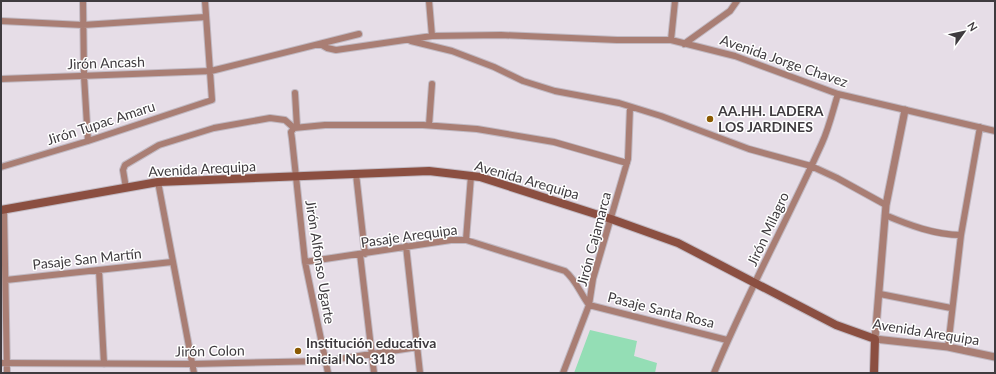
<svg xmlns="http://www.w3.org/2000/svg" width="996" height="374" font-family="Lato,sans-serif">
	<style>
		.green { fill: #94deb5 }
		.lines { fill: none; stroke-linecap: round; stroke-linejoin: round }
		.minor-casing { stroke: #c1b9c2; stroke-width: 8 }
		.tertiary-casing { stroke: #c1b9c2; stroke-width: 9 }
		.secondary-casing { stroke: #c1b9c2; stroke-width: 10 }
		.minor { stroke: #a97e74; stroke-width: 6 }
		.tertiary { stroke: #a97e74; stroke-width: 7 }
		.secondary { stroke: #8b4f41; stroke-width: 8 }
		.poi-dot { fill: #8b5a02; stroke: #fff; stroke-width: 1.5 }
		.labels { text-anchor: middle; stroke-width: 3; stroke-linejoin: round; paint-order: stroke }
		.street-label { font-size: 14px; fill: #3f3b3f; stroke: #fff }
		.poi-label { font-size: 14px; font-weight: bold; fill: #3f3b3f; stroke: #fff; text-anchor: start }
	</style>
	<rect width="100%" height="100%" fill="#e6dde7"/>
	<path class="green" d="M590,330L637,341L634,356L657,363L655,373H574Z"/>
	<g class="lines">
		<defs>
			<path id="minor" d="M83,1L84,76L88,141
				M429,1L432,36
				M1,21L83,25L206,17
				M671,40L675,1
				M411,41L452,51L494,67L523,81L555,91L619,103L661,116L749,149L811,166L837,178L886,205
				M320,44L327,48L336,50L432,36L501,35L617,40H671L735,56L838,94L995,131
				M684,44L730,11L737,1
				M1,79L211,71L359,34
				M295,93L297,127
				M429,125L432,84
				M1,167L88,141L212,100L205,1
				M356,174L365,254
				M158,182L194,373
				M126,188L123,170L125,165L159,145L214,128L270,118L285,120L294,128
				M4,210L7,373
				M885,215C909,225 935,235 961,235
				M466,240L471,176
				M406,246L420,373
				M360,254L374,373
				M305,262L451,240H466L565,271C576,280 580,293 589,305L727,340
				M99,270L104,364
				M6,280L172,262
				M880,294L951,308
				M948,347L961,235L980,127
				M1,363L192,364L325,361L418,347
				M328,373L305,262L292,139L291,132L294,128L325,125H423L477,129L554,142L627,163
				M563,373L589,305L593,279L628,159L630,107
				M714,373C746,295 787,221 822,143C829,128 833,110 838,94"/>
			<path id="tertiary" d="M905,110L886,205L875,339L948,347L995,357"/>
			<path id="secondary" d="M1,210L158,182L429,171L480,177L611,219L678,243L836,325L875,339L874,373"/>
		</defs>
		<use href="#minor" class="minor-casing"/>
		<use href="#tertiary" class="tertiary-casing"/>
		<use href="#secondary" class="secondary-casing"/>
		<use href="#minor" class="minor"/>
		<use href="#tertiary" class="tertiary"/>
		<use href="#secondary" class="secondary"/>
	</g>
	<g class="poi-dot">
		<circle cx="710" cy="119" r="4"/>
		<circle cx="298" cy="351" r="4"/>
	</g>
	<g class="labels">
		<g class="street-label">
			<text transform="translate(784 61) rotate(19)" y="5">Avenida Jorge Chavez</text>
			<text transform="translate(106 63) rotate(-2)" y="5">Jirón Ancash</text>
			<text transform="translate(101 123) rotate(-18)" y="5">Jirón Tupac Amaru</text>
			<text transform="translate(202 169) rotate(-3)" y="5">Avenida Arequipa</text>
			<text transform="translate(527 180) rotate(16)" y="5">Avenida Arequipa</text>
			<text transform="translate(768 229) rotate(-65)" y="5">Jirón Milagro</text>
			<text transform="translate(409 236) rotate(-8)" y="5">Pasaje Arequipa</text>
			<text transform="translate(594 239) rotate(-75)" y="5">Jirón Cajamarca</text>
			<text transform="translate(87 259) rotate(-6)" y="5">Pasaje San Martín</text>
			<text transform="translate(320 262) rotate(81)" y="5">Jirón Alfonso Ugarte</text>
			<text transform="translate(661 310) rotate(14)" y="5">Pasaje Santa Rosa</text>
			<text transform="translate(926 332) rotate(9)" y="5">Avenida Arequipa</text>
			<text transform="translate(210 351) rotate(-1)" y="5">Jirón Colon</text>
		</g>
		<g class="poi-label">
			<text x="718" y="116">AA.HH. LADERA<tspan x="718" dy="16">LOS JARDINES</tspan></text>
			<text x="306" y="348">Institución educativa<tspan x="306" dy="16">inicial No. 318</tspan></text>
		</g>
	</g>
	<rect width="996" height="374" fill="none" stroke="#3f3b3f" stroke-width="4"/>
	<g transform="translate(964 32) rotate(57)" stroke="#ffffff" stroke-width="3" paint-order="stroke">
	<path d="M0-3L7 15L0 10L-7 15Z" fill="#3f3b3f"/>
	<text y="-6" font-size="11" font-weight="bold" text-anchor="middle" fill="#3f3b3f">N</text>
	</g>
</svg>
